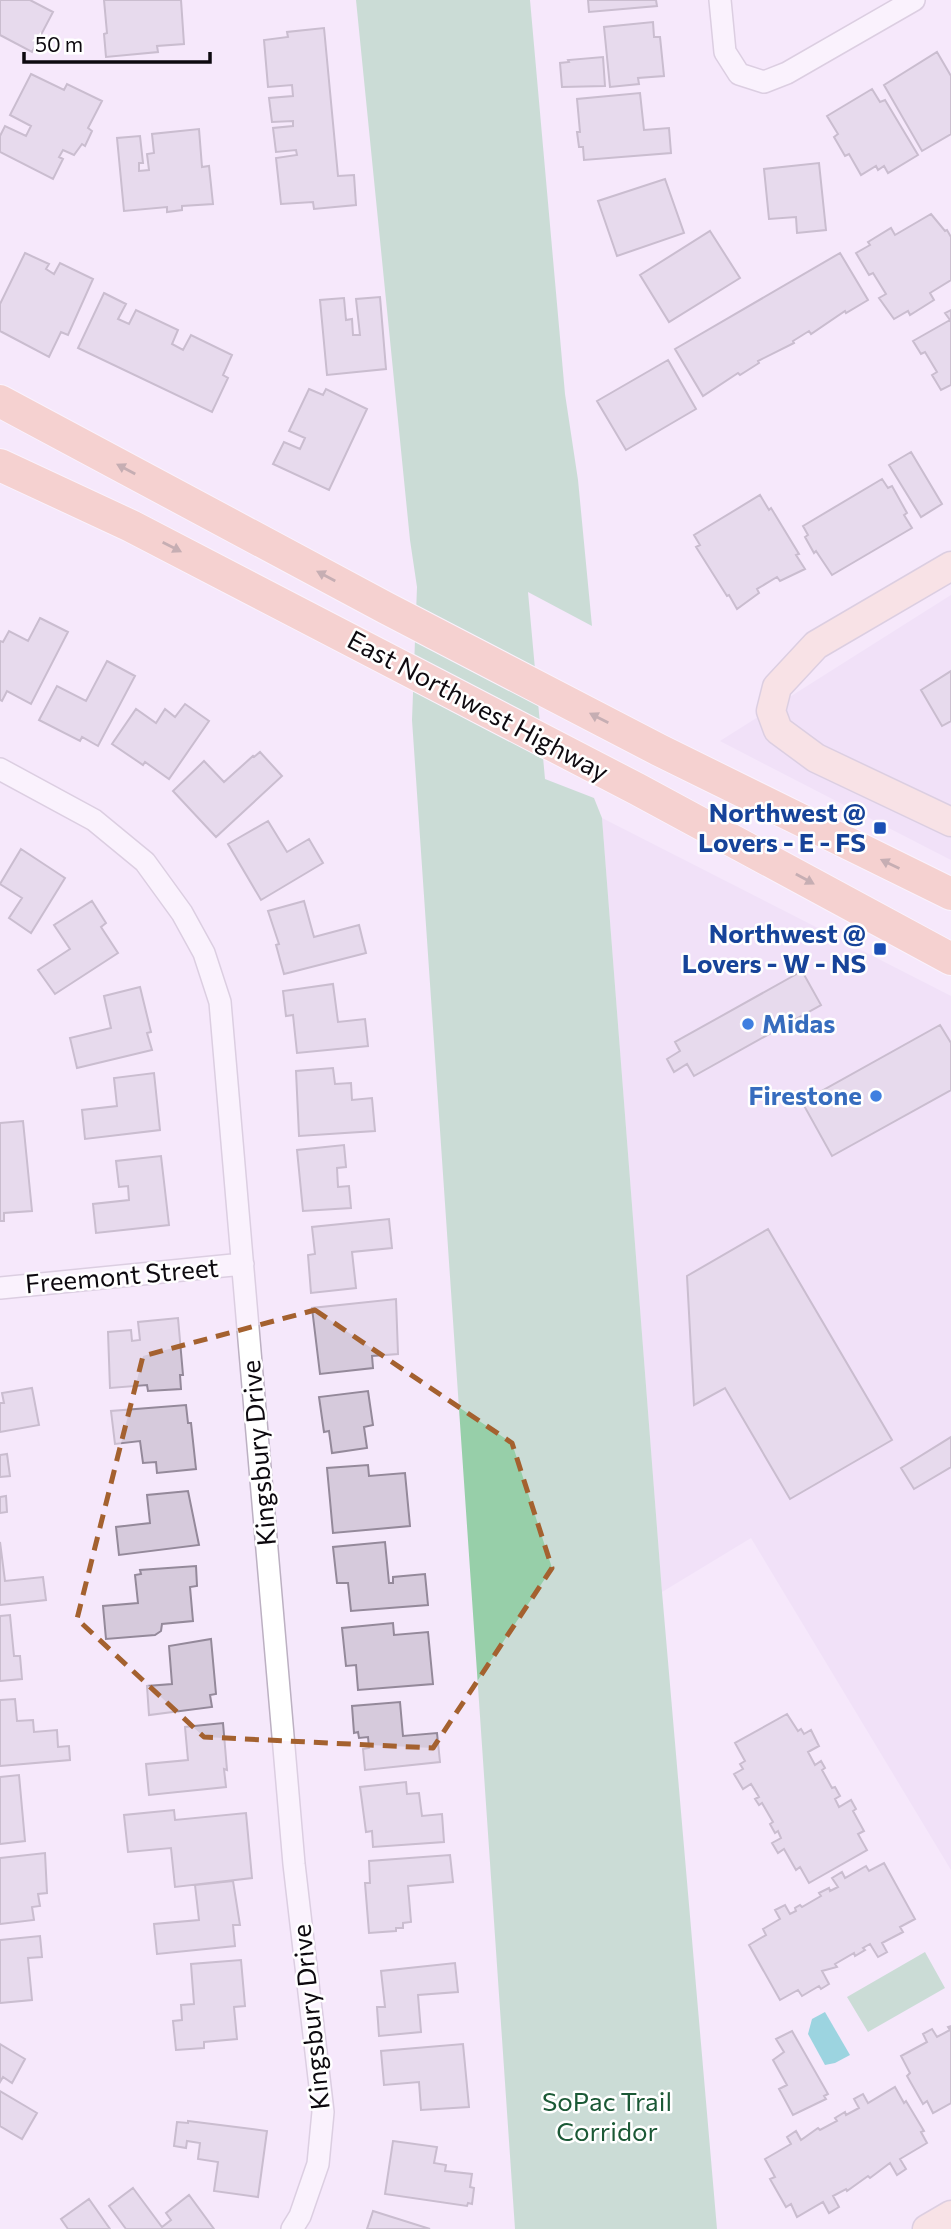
<svg xmlns="http://www.w3.org/2000/svg" width="951" height="2229" font-family="Commissioner,sans-serif">
	<style>
		.built { fill: #eadaf3 }
		.green { fill: #97cfa9 }
		.water { fill: #30bdbf }
		.building { fill: #d6cadc; stroke: #94899a; stroke-width: 2 }
		.lines { fill: none; stroke-linecap: round; stroke-linejoin: round }
		.street-casing { stroke: #bcb0c2; stroke-width: 24 }
		.secondary-casing { stroke: #bcb0c2; stroke-width: 31 }
		.primary-casing { stroke: #fff; stroke-width: 34 }
		.street { stroke: #fff; stroke-width: 21 }
		.secondary { stroke: #fadbcd; stroke-width: 28 }
		.primary { stroke: #f4b69b; stroke-width: 32 }
		.oneway { fill: #8c685c }
		.marked { fill: none; stroke: #a4612f; stroke-width: 5; stroke-dasharray: 14 9; stroke-linejoin: round }
		.transit-dot { fill: #1a4fb4; stroke: #fff; stroke-width: 2.5 }
		.shop-dot { fill: #3f7fe0; stroke: #fff; stroke-width: 2.5 }
		.labels { text-anchor: middle; stroke-width: 5; stroke-linejoin: round; paint-order: stroke }
		.street-label { font-size: 26px; fill: #0d090f; stroke: #fff }
		.transit-label { font-size: 26px; font-weight: bold; fill: #164399; stroke: #fff; text-anchor: end }
		.shop-label { font-size: 26px; font-weight: bold; fill: #366cbe; stroke: #fff; text-anchor: start }
		.park-label { font-size: 26px; fill: #1b5936; stroke: #fff }
	</style>
	<rect width="100%" height="100%" fill="#f5e8fb"/>
	<path class="built" d="M951,595V860L720,741Z
		M602,818L951,996V1870L751,1538L662,1592Z"/>
	<path class="green" d="M356,0H530L565,394L578,480L592,626L528,592L545,779L594,798L602,818L662,1592L717,2229H515L412,720L417,587L410,540Z
		M925,1952L945,1988L868,2032L847,1997Z"/>
	<path class="water" d="M825,2012L850,2055L835,2063L825,2065L808,2034L812,2019Z"/>
	<path class="building" d="M0,0H30L53,12L32,52L0,35Z
		M104,0H181L184,44L157,46L158,52L106,57L104,34L107,33Z
		M588,0H656L657,6L589,12Z
		M653,22L654,37H660L664,76L638,78L639,84L610,87L604,27Z
		M324,28L338,176L354,175L356,205L314,209L313,202L281,204L276,158L297,155L296,150L276,152L273,128L293,126V121L272,122L269,98L293,96L292,85L268,87L264,40L288,37L287,32Z
		M937,52L951,76V134L922,151L884,85Z
		M603,57L605,86L562,87L560,63L569,62L568,60Z
		M31,74L64,90L67,84L102,101L88,128L92,131L85,146L82,144L74,155L63,150L59,157L63,159L53,179L0,152V136L5,126L26,136L31,126L10,115Z
		M872,89L880,102L885,100L918,155L888,173L884,166L878,170L876,166L861,175L849,154L845,156L834,137L838,134L827,116Z
		M640,93L644,130L669,128L671,153L584,160L583,147H579L577,132H580L577,99Z
		M199,129L202,167L209,166L213,204L182,206V210L167,212V207L124,211L117,138L140,136L143,163H139V171L149,170L147,154L154,153L152,134Z
		M819,163L826,230L797,233L796,217L769,219L764,169Z
		M665,179L684,233L617,256L598,201Z
		M931,214L945,231L947,230L951,237V280L930,293L934,300L910,315L908,311L894,319L879,298L886,294L873,273L869,275L856,253L870,245L868,242L891,228L895,235Z
		M710,231L740,278L669,322L640,275Z
		M25,253L49,264L46,269L54,274L60,263L93,279L68,335L61,332L49,357L0,331V304Z
		M840,253L868,300L846,313L845,311L811,334L809,331L793,341L794,343L758,361L759,363L740,375L738,373L703,396L675,349Z
		M104,293L126,304L118,319L129,324L136,310L178,330L172,344L183,350L191,335L232,355L223,375L228,378L212,412L78,348Z
		M380,297L386,369L327,375L320,300L344,298L346,320L352,319L353,335H360L356,299Z
		M951,310V385L941,390L932,375L937,372L925,352L921,354L913,341L950,320L945,313Z
		M668,360L696,409L626,450L597,401Z
		M309,389L323,395L326,389L367,409L329,490L273,464L284,442L300,449L305,438L289,431Z
		M911,452L942,504L921,517L889,465Z
		M882,479L888,488L892,486L907,513L904,515L912,528L832,575L816,551L814,553L805,537L808,535L803,526Z
		M760,495L769,510L771,508L799,554L796,555L805,569L780,581L777,577L757,589L759,593L737,609L729,595L727,596L696,547L700,545L694,535Z
		M40,618L68,632L31,704L7,691L2,701L0,700V641L3,642L9,631L28,641Z
		M107,661L135,676L98,746L82,737L80,741L39,720L57,686L86,701Z
		M951,671V721L942,726L921,690Z
		M185,704L209,721L169,779L145,762L143,765L112,744L136,709L156,723L165,709L175,717Z
		M260,752L282,776L216,837L173,791L204,761L224,782L253,756L254,757Z
		M268,821L287,852L309,839L323,863L261,900L228,844Z
		M21,849L65,878L31,933L9,918L22,898L0,884Z
		M92,901L106,923L101,927L118,953L55,994L38,970L70,949L54,925Z
		M304,901L314,937L359,925L366,953L284,974L276,945L279,944L268,911Z
		M802,971L821,1005L694,1076L687,1064L674,1072L667,1059L680,1051L675,1042Z
		M333,984L338,1022L365,1019L368,1046L297,1053L293,1015L286,1016L283,991Z
		M140,987L151,1032L147,1033L152,1050L77,1068L70,1038L111,1028L104,996Z
		M940,1025L951,1043V1090L832,1156L802,1102Z
		M333,1068L335,1084L351,1083L352,1100L372,1098L375,1131L299,1136L296,1071Z
		M154,1073L160,1130L85,1139L82,1110L117,1106L114,1078Z
		M23,1121L32,1211L4,1213V1221H0V1123Z
		M344,1145L346,1167L337,1168L338,1187L349,1186L351,1208L303,1211L297,1150Z
		M161,1156L169,1225L96,1233L93,1204L129,1200L128,1186L119,1187L116,1161Z
		M389,1219L392,1248L352,1252L356,1288L311,1293L308,1255L315,1254L312,1227Z
		M768,1229L892,1440L790,1499L725,1388L694,1405L687,1276Z
		M396,1299L398,1354L372,1356L373,1368L320,1374L312,1308Z
		M178,1318L183,1375H180L181,1389L148,1391L147,1385L110,1388L108,1332L131,1330L132,1341L140,1340L138,1322Z
		M32,1388L39,1425L0,1432V1403H4L2,1393Z
		M368,1391L373,1425L364,1427L367,1448L332,1453L329,1431L324,1432L319,1397Z
		M186,1405L188,1423H191L196,1469L157,1473L156,1462L143,1463L140,1441L115,1444L111,1411Z
		M951,1437V1467L914,1489L901,1468Z
		M7,1454L10,1476L0,1477V1455Z
		M368,1465L369,1476L405,1473L410,1526L333,1533L327,1468Z
		M188,1491L199,1545L119,1555L116,1527L150,1523L147,1495Z
		M6,1496L7,1512L0,1513V1497Z
		M0,1542L5,1581L43,1577L46,1600L0,1605Z
		M385,1542L389,1583H393V1577L425,1574L428,1605L351,1611L348,1583H337L333,1547Z
		M196,1566L197,1586L190,1587L193,1621L162,1624L161,1631L155,1635L106,1639L103,1606L138,1603L135,1575L141,1574L140,1570Z
		M10,1615L14,1656H20L22,1679L0,1681V1616Z
		M393,1623L394,1635L428,1632L433,1684L358,1690L356,1665L346,1666L342,1628Z
		M211,1639L216,1694L210,1695L212,1707L149,1715L147,1686L172,1684L169,1646Z
		M15,1699L17,1721L33,1720L34,1732L57,1730L58,1747L69,1746L70,1760L0,1766V1700Z
		M400,1702L403,1736L437,1733L440,1762L365,1770L363,1749L369,1748L368,1737L359,1738L358,1732L354,1733L352,1706Z
		M787,1714L798,1731L801,1729L804,1734L811,1730L819,1746L808,1752L815,1765L821,1761L825,1768L822,1770L832,1788L835,1787L840,1796L835,1799L839,1807L851,1800L856,1809L853,1811L864,1831L858,1834L867,1850L809,1883L800,1867L796,1870L784,1849L778,1853L772,1843L781,1838L778,1831L775,1833L770,1824L773,1822L762,1803L759,1805L755,1799L759,1797L751,1784L743,1789L734,1774L743,1769L740,1764L745,1761L735,1743Z
		M223,1723L227,1770L224,1769L226,1787L149,1795L146,1764L188,1760L185,1727Z
		M19,1775L25,1841L0,1844V1777Z
		M406,1782L407,1794L419,1793L422,1816L442,1814L444,1842L373,1847L372,1831L366,1832L360,1787Z
		M174,1810L175,1820L246,1813L252,1878L175,1887L171,1848L128,1852L124,1815Z
		M45,1853L47,1893L38,1894L40,1906L32,1907L34,1920L0,1924V1858Z
		M450,1855L453,1882L408,1886L411,1922L403,1923V1928H396V1931L369,1933L365,1883H370L369,1861Z
		M884,1863L915,1919L900,1927L903,1932L882,1943L887,1952L878,1957L870,1944L863,1948L865,1950L855,1956L854,1953L835,1964L837,1967L822,1971L829,1984L821,1989L819,1986L802,1996L798,1990L780,2000L749,1945L766,1935L763,1929L780,1919L775,1910L785,1905L790,1914L796,1911L795,1908L800,1905L802,1907L821,1896L819,1893L829,1888L830,1891L838,1887L832,1878L842,1872L845,1878L866,1866L869,1871Z
		M233,1881L240,1925H233L235,1946L157,1954L154,1924L199,1920L195,1885Z
		M40,1936L42,1957L28,1958L32,2000L0,2003V1940Z
		M241,1960L245,2006L234,2007L237,2039L204,2042V2048L176,2050L173,2021L182,2020L181,2005L194,2004L191,1964Z
		M455,1963L458,1992L418,1995L421,2032L379,2036L377,2007H385L381,1971Z
		M951,2026V2103L933,2113L927,2101L923,2104L907,2076L910,2073L901,2056L927,2042L923,2034L932,2029L937,2037L950,2030L948,2027Z
		M792,2031L828,2094L824,2096L826,2099L793,2115L779,2089L787,2085L773,2060L784,2052L776,2039Z
		M0,2044L25,2059L12,2083L3,2077L0,2082Z
		M463,2044L469,2107L421,2110L419,2082L384,2085L381,2051Z
		M895,2087L904,2103L906,2101L924,2131L921,2132L927,2143L900,2159L906,2169L897,2175L890,2163L870,2178L868,2176L847,2191L846,2189L833,2196L839,2207L829,2213L823,2202L797,2217L791,2204L786,2207L770,2179L775,2177L765,2159L791,2144L787,2137L796,2131L801,2140L818,2128L820,2130L837,2121L835,2118L845,2112L846,2115L859,2108L854,2099L863,2094L868,2103Z
		M0,2091L37,2113L22,2139L0,2126Z
		M188,2121L267,2131L258,2197L214,2191L218,2162L198,2159L200,2143L187,2141L186,2148L174,2146L177,2122L188,2123Z
		M393,2141L437,2147L434,2163L446,2165L445,2171L472,2174L470,2187L474,2188L472,2204L468,2203L467,2206L385,2194Z
		M133,2188L162,2227L171,2220L166,2213L189,2195L214,2229H126L109,2206Z
		M89,2199L110,2229H68L61,2219Z
		M373,2211L430,2229H367Z"/>
	<g class="lines">
		<defs>
			<path id="street" d="M720,0L725,52L739,74L764,82L787,73L914,0
				M0,769L94,820L145,862L182,913L204,953L220,1002L294,1864L323,2112L318,2164L300,2216L292,2229
				M0,1288L243,1264"/>
			<path id="secondary" d="M951,566L816,645L777,687L771,711L778,730L816,758L951,822
				M927,2229L951,2215"/>
			<path id="primary" d="M0,401L386,608L659,750L951,894
				M0,465L131,526L637,789L951,959"/>
		</defs>
		<use href="#street" class="street-casing"/>
		<use href="#secondary" class="secondary-casing"/>
		<use href="#primary" class="primary-casing"/>
		<use href="#street" class="street"/>
		<use href="#secondary" class="secondary"/>
		<use href="#primary" class="primary"/>
	</g>
	<defs><path id="oneway-solid" d="M-6-.8H1V-3.2L6.5 0L1 3.2V.8H-6Z" transform="scale(1.75)"/></defs>
	<g class="oneway">
		<use href="#oneway-solid" transform="translate(126 469) rotate(-152)"/>
		<use href="#oneway-solid" transform="translate(172 547) rotate(27)"/>
		<use href="#oneway-solid" transform="translate(326 576) rotate(-152)"/>
		<use href="#oneway-solid" transform="translate(599 718) rotate(-153)"/>
		<use href="#oneway-solid" transform="translate(890 864) rotate(-154)"/>
		<use href="#oneway-solid" transform="translate(805 879) rotate(29)"/>
	</g>
	<path d="M0 0H951V2229H0ZM315,1310L512,1443L552,1568L433,1748L204,1737L77,1619L143,1356Z" fill="#f5e8fb" fill-opacity=".55" fill-rule="evenodd"/>
	<path class="marked" d="M315,1310L512,1443L552,1568L433,1748L204,1737L77,1619L143,1356Z"/>
	<g class="transit-dot">
		<rect x="873" y="821" width="14" height="14" rx="3.5"/>
		<rect x="873" y="942" width="14" height="14" rx="3.5"/>
	</g>
	<g class="shop-dot">
		<circle cx="748" cy="1024" r="7"/>
		<circle cx="876" cy="1096" r="7"/>
	</g>
	<g class="labels">
		<g class="street-label">
			<text transform="translate(478 706) rotate(28)" y="9">East Northwest Highway</text>
			<text transform="translate(122 1276) rotate(-5)" y="9">Freemont Street</text>
			<text transform="translate(259 1453) rotate(-95)" y="9">Kingsbury Drive</text>
			<text transform="translate(311 2017) rotate(-96)" y="9">Kingsbury Drive</text>
		</g>
		<g class="transit-label">
			<text x="866" y="822">Northwest @<tspan x="866" dy="30">Lovers - E - FS</tspan></text>
			<text x="866" y="943">Northwest @<tspan x="866" dy="30">Lovers - W - NS</tspan></text>
		</g>
		<g class="shop-label">
			<text x="762" y="1033">Midas</text>
			<text x="862" y="1105" text-anchor="end">Firestone</text>
		</g>
		<g class="park-label">
			<text x="607" y="2111">SoPac Trail<tspan x="607" dy="30">Corridor</tspan></text>
		</g>
	</g>
	<path d="M24 52v10h186v-10" fill="none" stroke="#0d090f" stroke-width="3.5"/>
	<text x="35" y="52" font-size="21" fill="#0d090f" stroke="#ffffff" stroke-width="5" paint-order="stroke">50 m</text>
</svg>
